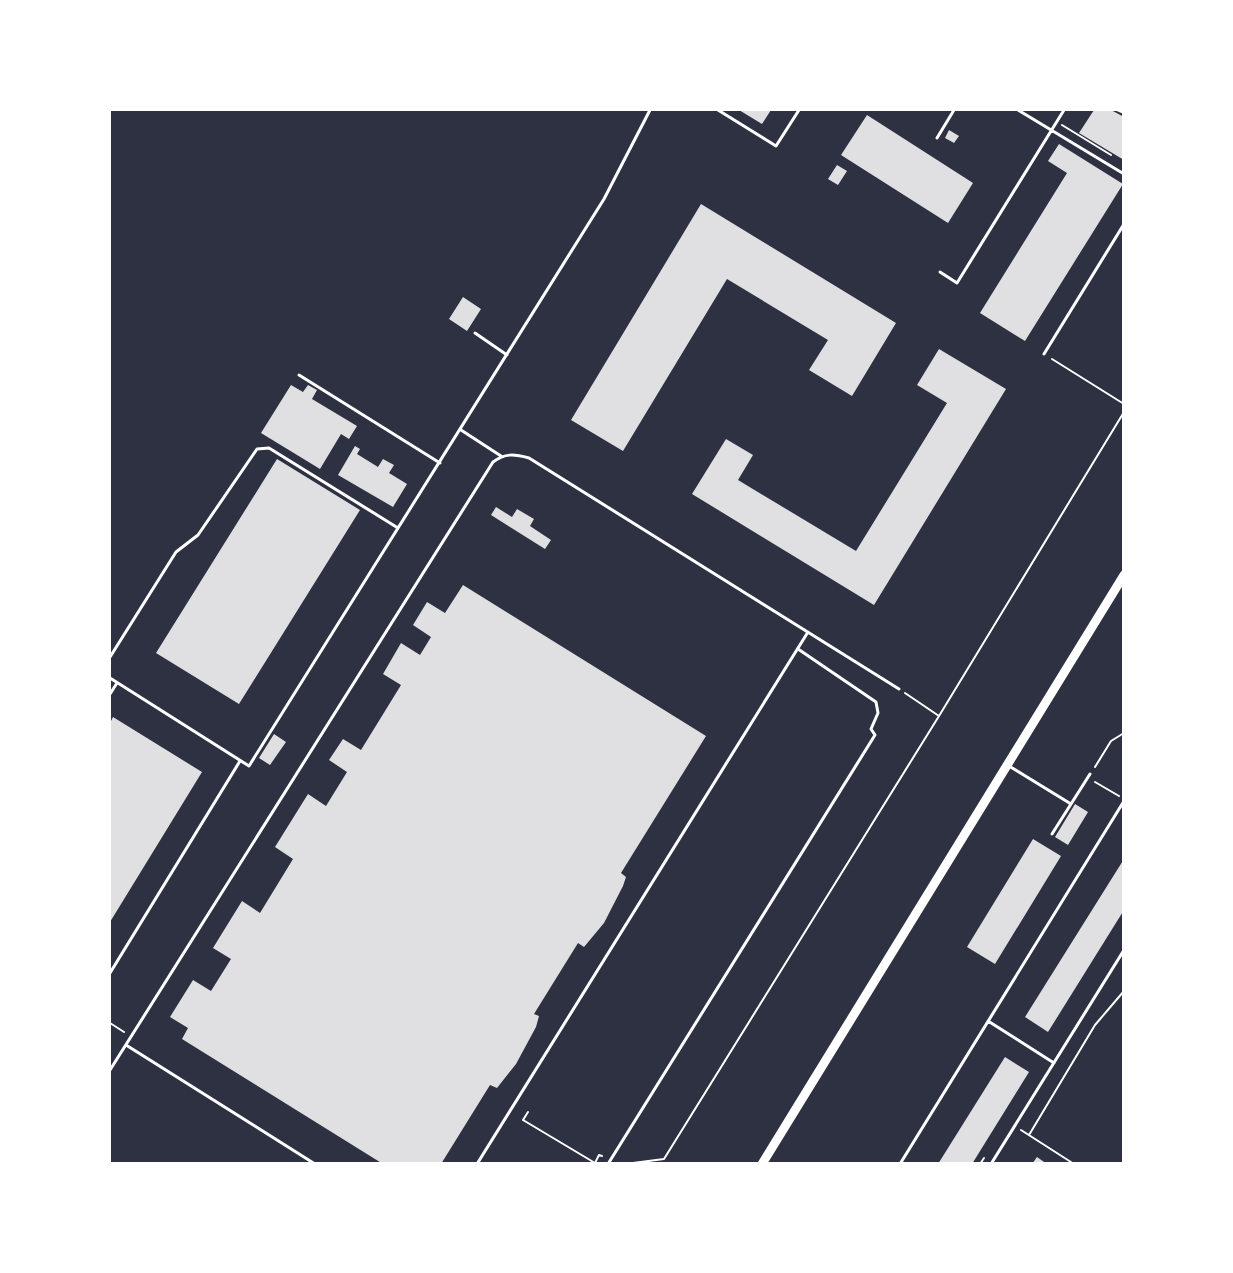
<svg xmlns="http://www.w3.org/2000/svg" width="1233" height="1273" font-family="Arial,sans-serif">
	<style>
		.building { fill: #e0e0e3 }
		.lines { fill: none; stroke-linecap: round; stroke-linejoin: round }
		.path { stroke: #fff; stroke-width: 2 }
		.service { stroke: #fff; stroke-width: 3 }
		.primary { stroke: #fff; stroke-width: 9 }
	</style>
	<rect width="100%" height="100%" fill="#2d3142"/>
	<path class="building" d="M739,110H771L762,124Z
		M1094,110H1111L1124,117V160L1079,133Z
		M867,115L973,183L948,223L841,155Z
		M949,130L959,136L954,143L945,138Z
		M1059,144L1123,184L1025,341L980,313L1067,173L1048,161Z
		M837,165L847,171L838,185L828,179Z
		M701,204L896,323L852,396L809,370L828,340L727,279L623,451L571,420Z
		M463,297L481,309L467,331L449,319Z
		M939,349L1006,389L874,605L692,494L726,439L753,455L738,480L856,551L947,403L917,385Z
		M291,385L303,392L308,385L317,390L312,399L357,426L349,439L341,434L320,469L261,433Z
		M355,446L360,449L357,454L378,467L383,459L394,465L389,473L407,484L393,507L338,475Z
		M277,459L360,510L239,704L156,653Z
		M496,507L512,517L517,509L534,519L530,526L551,540L545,549L491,515Z
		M463,585L706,736L621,873L626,877L623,886L604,923L584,947L578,943L534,1014L539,1016L536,1027L516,1064L497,1088L490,1085L441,1164H383L182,1039L188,1028L170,1017L193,980L211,991L231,959L213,948L242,901L260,913L293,859L275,847L308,794L326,806L347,772L329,760L343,739L361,750L401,685L383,674L401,643L420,655L431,637L413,625L427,602L445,613Z
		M113,717L202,772L110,922V723Z
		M274,734L286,742L270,765L259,758Z
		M1075,804L1088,812L1068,845L1055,837Z
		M1033,839L1061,856L995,964L967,947Z
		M1124,859V910L1048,1032L1025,1017Z
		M1005,1057L1029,1072L972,1164H938Z
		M1037,1157L1047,1164H1032Z"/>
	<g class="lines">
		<path class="path" d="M1117,110L1124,113
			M1062,125L1111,155
			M1052,359L1124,404
			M905,693L939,716L1124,412
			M1095,767L1111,741L1124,733
			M1095,782L1119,796
			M110,1023L124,1032
			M528,1112L523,1120L595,1163L599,1155L602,1156
			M1021,1130L1074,1164
			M1029,1135L1095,1025L1124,991
			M625,1164L664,1159L939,716
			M980,1164L984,1158"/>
		<path class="service" d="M718,110L776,146L799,110
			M1018,110L1124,174
			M937,138L954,110
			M940,272L957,283L1064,110
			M475,333L507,355
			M1044,354L1124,224
			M299,375L440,463
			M461,430L501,456
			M110,657L176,552L198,535L257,449L269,448L398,528
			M110,678L249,766L604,199L650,110
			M110,694L117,683
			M1009,766L1071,804
			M1052,834L1090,774
			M110,973L240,761
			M988,1021L1054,1063
			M126,1045L315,1164
			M110,1070L493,462C505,453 514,454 529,458L899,689
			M477,1164L808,632
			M608,1164L875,735L871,729L878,713L876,702L798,649
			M900,1164L1124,801
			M991,1164L1124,950"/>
		<path class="primary" d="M762,1164L1124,575"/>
	</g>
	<rect width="1233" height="1273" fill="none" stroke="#ffffff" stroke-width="222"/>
</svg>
